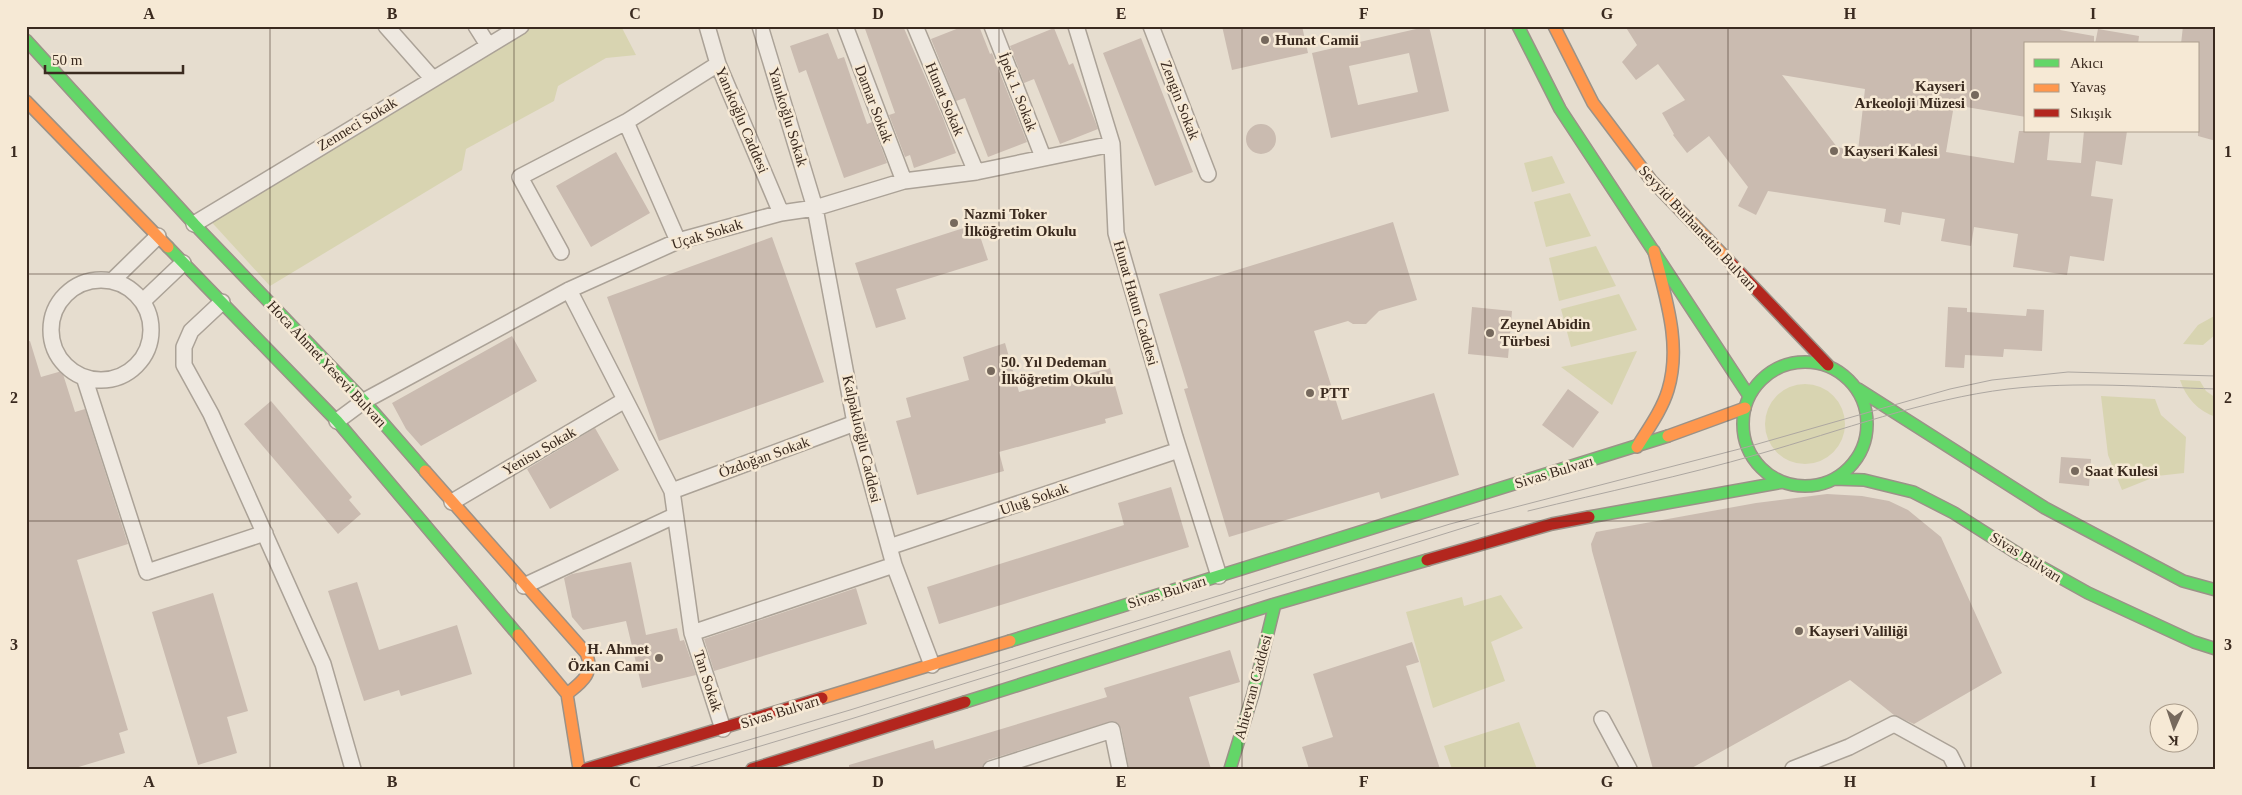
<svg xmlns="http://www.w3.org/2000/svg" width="2242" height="795" font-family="'Times New Roman',serif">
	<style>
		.green { fill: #d8d4b1 }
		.building { fill: #cabbb0; fill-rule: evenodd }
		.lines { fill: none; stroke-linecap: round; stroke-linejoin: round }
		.street-casing { stroke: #aba297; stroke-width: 18 }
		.fast-casing { stroke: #9b9288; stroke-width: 14 }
		.slow-casing { stroke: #9b9288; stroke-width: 14 }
		.jam-casing { stroke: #9b9288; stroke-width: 14 }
		.street { stroke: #eee8e0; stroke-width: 15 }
		.fast { stroke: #63d668; stroke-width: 11 }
		.slow { stroke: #ff974d; stroke-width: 11 }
		.jam { stroke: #b3261e; stroke-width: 11 }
		.tram { stroke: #ada7a1; stroke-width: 1 }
		.grid { fill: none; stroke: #3a2a1f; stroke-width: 1; stroke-opacity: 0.55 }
		.poi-dot { fill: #76695d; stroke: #f6e9d5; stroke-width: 2 }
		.labels { text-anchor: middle; stroke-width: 5; stroke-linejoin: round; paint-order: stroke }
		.poi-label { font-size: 15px; font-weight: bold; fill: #3a2a1f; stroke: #f6e9d5; text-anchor: start }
		.street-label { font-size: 15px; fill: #3a2a1f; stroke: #f6e9d5 }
		.neatline { fill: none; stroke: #3a2a1f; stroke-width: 2 }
		.grid-label { font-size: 16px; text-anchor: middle; font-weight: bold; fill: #3a2a1f }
	</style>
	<rect width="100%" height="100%" fill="#e6ddcf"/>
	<path class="green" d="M523,26H621L636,55L606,58L558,86L554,101L466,149L462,170L270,286L206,216Z
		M1552,156L1565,183L1532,192L1524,163Z
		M1570,193L1591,236L1546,247L1534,202Z
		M1596,246L1616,286L1559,301L1549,258Z
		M1619,294L1637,330L1571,347L1561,309Z
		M2216,315V334L2203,345L2183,344L2198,325Z
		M1637,351L1612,405L1561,367Z
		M2180,380L2200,381L2206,391L2216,398V417C2198,411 2186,398 2180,380Z
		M1765 424a40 40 0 1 1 80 0a40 40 0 1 1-80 0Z
		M2101,396L2155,399L2161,415L2186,437L2184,473L2157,476L2122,490L2108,455Z
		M1501,595L1523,628L1491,642L1505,681L1433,708L1406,612L1462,597L1464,606Z
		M1519,722L1537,769H1452L1444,746Z"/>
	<path class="building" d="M864,26H903L943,118L956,153L914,168L910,155L905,157L889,115L895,113Z
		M964,26H979L990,54L992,53L1027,142L988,157L965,98L956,101L931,39Z
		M1222,26H1302L1308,53L1232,70Z
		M1429,26L1449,111L1331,138L1312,53ZM1409,53L1418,92L1358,105L1349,66Z
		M1625,26H2061L2060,30L2094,36V44H2026V117L1954,105L1946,152L2014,163L2019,131H2050L2047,160L2081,163L2084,131H2127L2122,165L2096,161L2091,196L2113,199L2104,261L2070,256L2067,275L2013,267L2018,234L1974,227L1971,246L1941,241L1945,219L1902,212L1900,225L1884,222L1886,209L1768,191L1756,215L1738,206L1748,187L1709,136L1687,153L1673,135L1674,134L1662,113L1685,100L1658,64L1636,80L1622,62L1637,45ZM1782,75L1865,89L1858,151L1837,147Z
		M2183,26H2216V141L2198,136V44H2181Z
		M1054,28L1069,65L1073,63L1098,129L1060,144L1034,79L1024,83L1010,46Z
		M2098,29L2139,36L2138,44H2095Z
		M828,33L838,59L844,57L867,124L872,122L887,163L844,178L806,70L799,73L790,46Z
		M1141,38L1193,172L1155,186L1103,53Z
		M1246 139a15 15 0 1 1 30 0a15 15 0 1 1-30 0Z
		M616,152L650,213L591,247L556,186Z
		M1393,222L1417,300L1379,311L1366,324H1353L1348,321L1314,331L1342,420L1434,393L1459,475L1381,499L1379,492L1229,537L1184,389L1188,388L1159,294Z
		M976,224L988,260L896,289L906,319L876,328L855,263Z
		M772,237L824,382L659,441L607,297Z
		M1472,307L1512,311L1508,358L1468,354Z
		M1948,307L1967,308V312L2026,316L2027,309L2044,310L2042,351L2004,349L2003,357L1965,355L1964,368L1945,367Z
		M512,336L537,381L421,446L406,429L392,403Z
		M30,341L41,377L62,371L75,412L85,409L128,544L77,560L128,730L119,733L125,753L72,769H26V342Z
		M1005,343L1019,392L1110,368L1123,414L1105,419L1106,423L999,452L1004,471L917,495L896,421L911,417L906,398L969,380L963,357Z
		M1568,389L1599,412L1573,448L1542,425Z
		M271,401L352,497L349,500L361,514L338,534L244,424Z
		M595,428L619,470L550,509L527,469Z
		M2061,457L2091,459L2089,486L2059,483Z
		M1171,487L1189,547L939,624L927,587L1124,525L1118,503Z
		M1827,494L1862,496L1889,501L1908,510L1941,537L2002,673L1914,724L1894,715L1850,680L1690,769H1653L1592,551L1591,544L1596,532L1756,503Z
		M631,562L646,635L677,628L680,641L684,640L696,675L642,688L626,621L583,630L572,617L564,578L572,574Z
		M357,582L379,650L457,625L472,674L401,696L399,690L364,701L328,591Z
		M856,588L867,624L714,671L704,639Z
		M213,593L248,711L227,717L237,753L198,765L152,612Z
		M1412,642L1419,662L1406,666L1440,769H1309L1302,747L1333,737L1313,674Z
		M1230,650L1240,682L1189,697L1211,769H1129L1121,728L1114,721L988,760L982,769H849V765L933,740L935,749L1107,697L1104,688Z"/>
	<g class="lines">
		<defs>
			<path id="street" d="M386,26L432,78
				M476,26L488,45
				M707,26L718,64L781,213
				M760,26L815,208L855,423L894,565L932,665
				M845,26L904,181
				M915,26L976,172
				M992,26L1043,157
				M1076,26L1112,144L1116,233L1175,437L1219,576
				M1151,26L1208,174
				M626,122L678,241
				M194,224L521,26
				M561,252L520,177L626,122L718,64
				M51 330a50 50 0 1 1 100 0a50 50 0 1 1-100 0Z
				M112,281L158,236
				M569,290L672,491L692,633L723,729
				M143,301L183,263
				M222,302L191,331L184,347V365L211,414L323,664L353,769
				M84,377L147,572L265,533
				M337,421L364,401L569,290L678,241L781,213L815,208L904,181L976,172L1112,144
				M672,491L855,423
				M452,502L625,400
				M889,547L1179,450
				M524,586L674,516
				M692,633L894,565
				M1602,719L1629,769
				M991,769L1112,730L1120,769
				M1793,769L1849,747L1894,724L1950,755L1957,769"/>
			<path id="fast" d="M1518,26L1560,109L1749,396
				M26,40L194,224L364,401L425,471
				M168,247L337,421L518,635
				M1743 424a62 62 0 1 1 124 0a62 62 0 1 1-124 0Z
				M1858,389L2045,508L2183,581L2216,590
				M1834,479L1864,480L1913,492L1954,513L2020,555L2088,593L2194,642L2216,649
				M1589,517L1783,482
				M1010,641L1668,436
				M965,702L1275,604L1427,560
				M1230,769L1253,694L1275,604"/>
			<path id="slow" d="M1554,26L1593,103L1651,180L1729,261
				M26,101L168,247
				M1668,436L1745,408
				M1637,447C1648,429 1662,410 1668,390C1682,344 1665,296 1654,251
				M425,471L586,653C595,673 582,682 567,694
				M518,635L567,694L579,769
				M822,698L1010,641"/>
			<path id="jam" d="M1729,261L1828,365
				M1427,560L1552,524L1589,517
				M586,769L822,698
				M752,769L965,702"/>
		</defs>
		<use href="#street" class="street-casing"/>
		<use href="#fast" class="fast-casing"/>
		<use href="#slow" class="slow-casing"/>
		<use href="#jam" class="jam-casing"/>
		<use href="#street" class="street"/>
		<use href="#fast" class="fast"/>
		<use href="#slow" class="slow"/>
		<use href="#jam" class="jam"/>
		<path class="tram" d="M1528,511C1605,492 1683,476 1759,454C1840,431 1925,399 2008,389C2077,381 2147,387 2216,389
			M651,769L850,710L1450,524L1747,447L1950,389L1992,380L2068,372L2216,376
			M684,769L854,718L1479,523"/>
	</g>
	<path class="grid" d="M270,26V769M514,26V769M756,26V769M999,26V769M1242,26V769M1485,26V769M1728,26V769M1971,26V769M26,274H2216M26,521H2216"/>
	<g class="poi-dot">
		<circle cx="1265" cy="40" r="5"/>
		<circle cx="1975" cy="95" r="5"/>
		<circle cx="1834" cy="151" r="5"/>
		<circle cx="954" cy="223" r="5"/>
		<circle cx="1490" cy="333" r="5"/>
		<circle cx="991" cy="371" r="5"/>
		<circle cx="1310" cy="393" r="5"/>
		<circle cx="2075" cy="471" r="5"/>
		<circle cx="1799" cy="631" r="5"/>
		<circle cx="659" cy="658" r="5"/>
	</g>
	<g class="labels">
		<g class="poi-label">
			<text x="1275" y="45">Hunat Camii</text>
			<text x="1965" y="91" text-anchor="end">Kayseri<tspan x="1965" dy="17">Arkeoloji Müzesi</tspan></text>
			<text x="1844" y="156">Kayseri Kalesi</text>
			<text x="964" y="219">Nazmi Toker<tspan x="964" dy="17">İlköğretim Okulu</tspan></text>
			<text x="1500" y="329">Zeynel Abidin<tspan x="1500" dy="17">Türbesi</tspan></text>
			<text x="1001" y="367">50. Yıl Dedeman<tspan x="1001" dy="17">İlköğretim Okulu</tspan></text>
			<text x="1320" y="398">PTT</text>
			<text x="2085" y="476">Saat Kulesi</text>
			<text x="1809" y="636">Kayseri Valiliği</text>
			<text x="649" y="654" text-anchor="end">H. Ahmet<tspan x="649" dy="17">Özkan Cami</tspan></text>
		</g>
		<g class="street-label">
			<text transform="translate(1018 92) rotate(69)" y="5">İpek 1. Sokak</text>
			<text transform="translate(945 99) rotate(67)" y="5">Hunat Sokak</text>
			<text transform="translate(1180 100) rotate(69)" y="5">Zengin Sokak</text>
			<text transform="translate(874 104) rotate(69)" y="5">Damar Sokak</text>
			<text transform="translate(788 117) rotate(73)" y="5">Yanıkoğlu Sokak</text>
			<text transform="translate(742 120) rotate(67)" y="5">Yanıkoğlu Caddesi</text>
			<text transform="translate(357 124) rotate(-31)" y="5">Zenneci Sokak</text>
			<text transform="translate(1698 228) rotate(47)" y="5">Seyyid Burhanettin Bulvarı</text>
			<text transform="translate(707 234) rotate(-17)" y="5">Uçak Sokak</text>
			<text transform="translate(1136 303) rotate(74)" y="5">Hunat Hatun Caddesi</text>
			<text transform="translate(327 364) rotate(47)" y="5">Hoca Ahmet Yesevi Bulvarı</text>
			<text transform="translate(862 439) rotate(77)" y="5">Kalpaklıoğlu Caddesi</text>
			<text transform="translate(539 451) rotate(-30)" y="5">Yenisu Sokak</text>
			<text transform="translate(764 457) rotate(-20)" y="5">Özdoğan Sokak</text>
			<text transform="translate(1554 472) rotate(-17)" y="5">Sivas Bulvarı</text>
			<text transform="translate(1034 499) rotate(-19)" y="5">Uluğ Sokak</text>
			<text transform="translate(2026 557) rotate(32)" y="5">Sivas Bulvarı</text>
			<text transform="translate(1167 592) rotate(-17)" y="5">Sivas Bulvarı</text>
			<text transform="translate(708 681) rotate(72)" y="5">Tan Sokak</text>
			<text transform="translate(1253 687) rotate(-75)" y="5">Ahievran Caddesi</text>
			<text transform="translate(780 712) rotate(-17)" y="5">Sivas Bulvarı</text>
		</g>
	</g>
	<rect width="2242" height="795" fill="none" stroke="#f6e9d5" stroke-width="55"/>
	<rect x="2024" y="42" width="175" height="90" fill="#f6e9d5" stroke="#ab9d8c"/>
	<rect x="2034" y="59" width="25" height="8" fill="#63d668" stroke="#ab9d8c"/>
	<text x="2070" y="68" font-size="15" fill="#3a2a1f">Akıcı</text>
	<rect x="2034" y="84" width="25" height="8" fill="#ff974d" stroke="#ab9d8c"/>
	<text x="2070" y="92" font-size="15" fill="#3a2a1f">Yavaş</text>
	<rect x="2034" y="109" width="25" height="8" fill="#b3261e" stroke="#ab9d8c"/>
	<text x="2070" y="118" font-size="15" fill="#3a2a1f">Sıkışık</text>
	<g transform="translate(2174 728) rotate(183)"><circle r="24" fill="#f6e9d5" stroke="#ab9d8c"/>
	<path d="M0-4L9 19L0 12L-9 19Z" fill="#76695d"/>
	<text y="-8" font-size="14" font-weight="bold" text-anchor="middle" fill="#3a2a1f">K</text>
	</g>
	<path d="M45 65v8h138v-8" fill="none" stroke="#3a2a1f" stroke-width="2.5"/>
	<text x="52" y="65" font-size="15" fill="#3a2a1f" stroke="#f6e9d5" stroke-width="4" paint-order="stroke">50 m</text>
	<rect x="28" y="28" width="2186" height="740" class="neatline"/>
	<g class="grid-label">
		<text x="149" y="19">A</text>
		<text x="392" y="19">B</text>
		<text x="635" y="19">C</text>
		<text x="878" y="19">D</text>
		<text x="1121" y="19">E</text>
		<text x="1364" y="19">F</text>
		<text x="1607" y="19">G</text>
		<text x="1850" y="19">H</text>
		<text x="2093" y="19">I</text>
		<text x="14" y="157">1</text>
		<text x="2228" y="157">1</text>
		<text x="14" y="403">2</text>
		<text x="2228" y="403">2</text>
		<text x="14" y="650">3</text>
		<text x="2228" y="650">3</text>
		<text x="149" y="787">A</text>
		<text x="392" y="787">B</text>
		<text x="635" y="787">C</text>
		<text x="878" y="787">D</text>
		<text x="1121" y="787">E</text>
		<text x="1364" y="787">F</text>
		<text x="1607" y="787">G</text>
		<text x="1850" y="787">H</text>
		<text x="2093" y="787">I</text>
	</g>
</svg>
